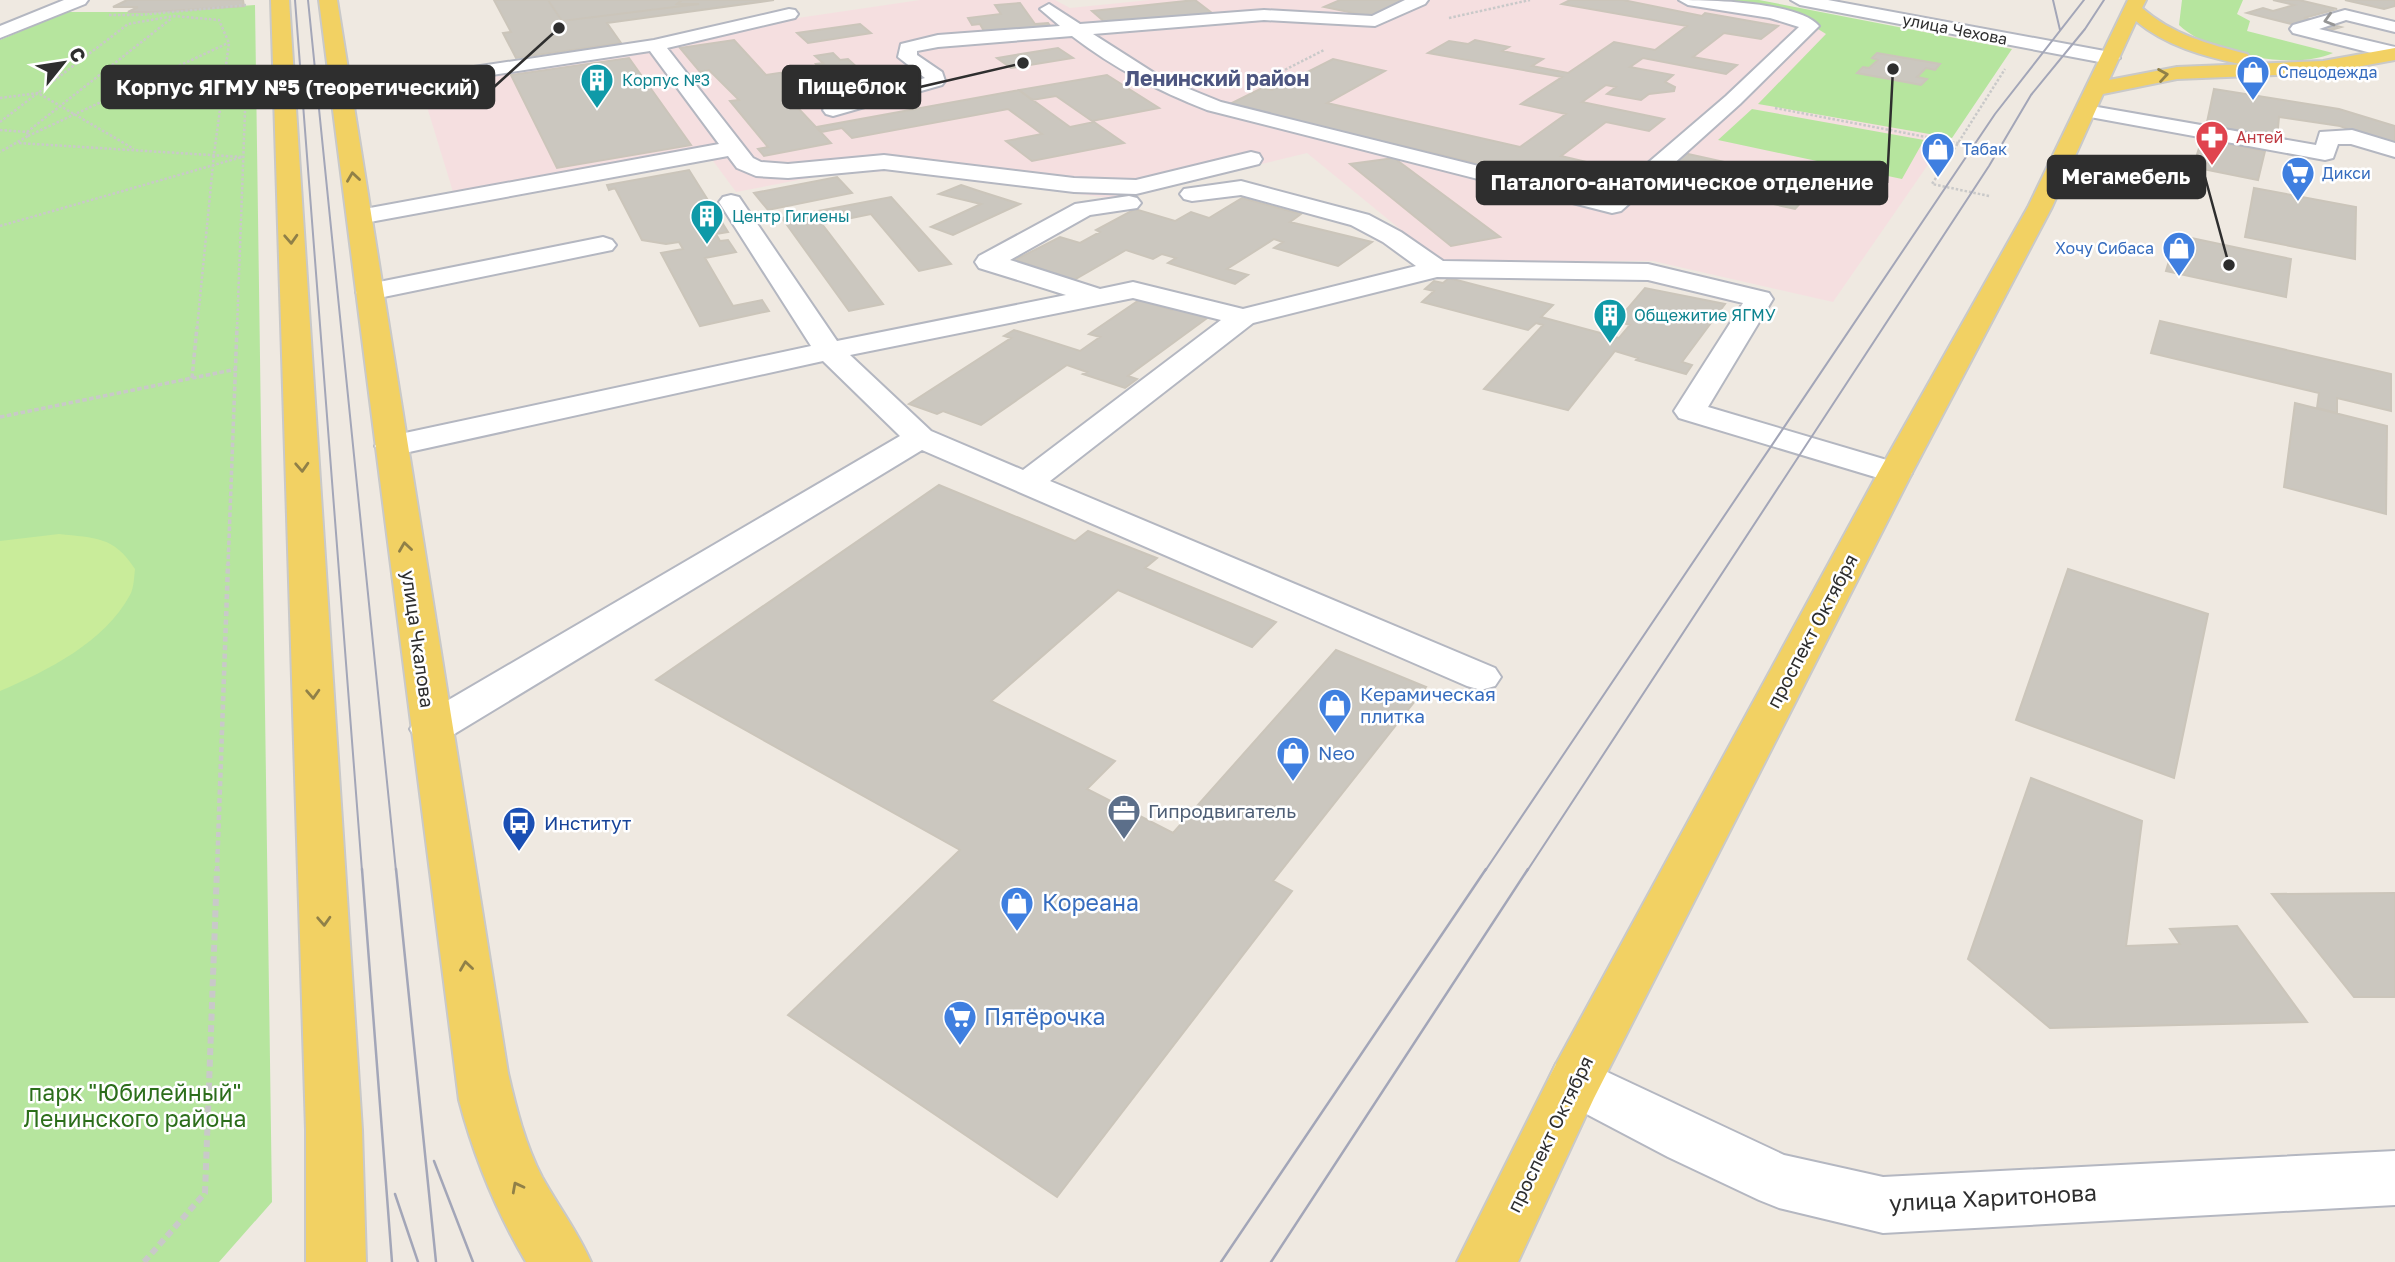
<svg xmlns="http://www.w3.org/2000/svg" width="2395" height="1262" font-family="'Golos Text',sans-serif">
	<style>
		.medical { fill: #f5dfe0 }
		.green { fill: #b6e59e }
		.pitch { fill: #c9ec9a }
		.building { fill: #cbc7bf; stroke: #cbc5ba; stroke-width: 2 }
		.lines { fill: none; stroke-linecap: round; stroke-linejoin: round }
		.minor-casing { stroke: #b4b7c1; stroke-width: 4 }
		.major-casing { stroke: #c9c9c9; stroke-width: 4 }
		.path-far3 { stroke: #c9c9c9; stroke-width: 2.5; stroke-dasharray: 2.5 2; stroke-linecap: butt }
		.path-far2 { stroke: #c9c9c9; stroke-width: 3.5; stroke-dasharray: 4.5 2.5; stroke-linecap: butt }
		.path-far1 { stroke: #c9c9c9; stroke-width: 4.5; stroke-dasharray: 5 3.5; stroke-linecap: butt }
		.path { stroke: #c9c9c9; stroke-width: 6; stroke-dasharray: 7 4.5; stroke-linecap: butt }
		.minor { fill: #fff; fill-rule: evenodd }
		.major { fill: #f2d163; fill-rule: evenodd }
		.tram-far1 { stroke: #a3a6b8; stroke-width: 2 }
		.tram { stroke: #a3a6b8; stroke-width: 2.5 }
		.oneway { stroke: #969696 }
		.oneway2 { stroke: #908048 }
		.labels { text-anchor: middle; stroke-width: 5; stroke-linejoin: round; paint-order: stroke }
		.far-street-label { font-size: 16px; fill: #2e2e2e; stroke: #fff }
		.far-shop-label { font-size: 16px; fill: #366cbe; stroke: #fff; text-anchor: start }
		.far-culture-label { font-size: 16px; fill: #0d838f; stroke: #fff; text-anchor: start }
		.far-health-label { font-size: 16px; fill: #be3a42; stroke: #fff; text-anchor: start }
		.street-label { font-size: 19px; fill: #2e2e2e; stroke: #fff }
		.shop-label { font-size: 19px; fill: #366cbe; stroke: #fff; text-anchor: start }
		.service-label { font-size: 19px; fill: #4e5e75; stroke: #fff; text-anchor: start }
		.transit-label { font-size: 19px; fill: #164399; stroke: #fff; text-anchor: start }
		.far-district-label { font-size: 21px; font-weight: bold; fill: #4d5680; stroke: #fff }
		.near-shop-label { font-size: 23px; fill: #366cbe; stroke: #fff; text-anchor: start }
		.near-park-label { font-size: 23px; fill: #2c6e1b; stroke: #fff }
		.near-street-label { font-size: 23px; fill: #2e2e2e; stroke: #fff }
		.leader { fill: none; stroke: #2e2e2e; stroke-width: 2.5 }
		.callout-dot { fill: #2e2e2e; stroke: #fff; stroke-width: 2.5 }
		.callout { fill: #2e2e2e; stroke: #2e2e2e; stroke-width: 2.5 }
		.callout-label { font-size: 21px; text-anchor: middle; font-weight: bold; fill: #fff }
	</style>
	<rect width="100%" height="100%" fill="#efe9e1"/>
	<path class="medical" d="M920,0H1055L1070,8L1150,0H1754L2008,49L1833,302L1653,261H1439L1307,153L1118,199L892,171L835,173L736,192L711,158L457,205L417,74Z"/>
	<path class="green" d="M1697,0H1759L2012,49L1952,138L1758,104L1826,34L1802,19Z
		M2182,0H2243L2237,14L2250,21L2247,31L2333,53C2294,71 2209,54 2179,25Z
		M255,5L272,1202L219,1262H0V40L66,12H155Z
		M1752,109L1924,140L1902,179L1718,140Z"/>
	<path class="pitch" d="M59,534C95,538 114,536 135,569C134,577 134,588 130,595C105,642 47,671 0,691V541Z"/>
	<path class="building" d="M127,0H243L244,6L155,12H128L138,7H113Z
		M494,0H548L562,21L699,4H677L682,0H774L607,23L621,43L516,58L503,33L511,32Z
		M494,0H774L607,23L621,43L516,58L503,33L511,32Z
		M1195,0L1212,13L1108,25L1092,11Z
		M1340,0H1407L1373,17L1324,7Z
		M1570,0H1623L1702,16L1705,13L1778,26L1761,39L1724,33L1693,57L1737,65L1726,74L1643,58L1630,67L1673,75L1665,82L1675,87L1674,91L1649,94L1641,100L1607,94L1616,87L1606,85L1582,102L1664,119L1649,131L1606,122L1561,156L1608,167L1581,188L1228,105L1262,88L1272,90L1333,59L1385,71L1327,103L1520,147L1566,114L1521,104L1562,77L1428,53L1449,41L1468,44L1475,40L1509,47L1502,51L1543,59L1532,66L1568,73L1614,42L1655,50L1687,26L1562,4Z
		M2273,0H2299L2337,9L2304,18L2341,27L2324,32L2247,13L2263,8L2273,11L2294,5Z
		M2345,0H2395V6L2384,9Z
		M1020,3L1035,24L1048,23L1051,27L985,33L980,24L972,25L968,18L1001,14L995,5Z
		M860,24L871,33L808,43L797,33Z
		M734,40L766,75L819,67L816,64L823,63L815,56L833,53L840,60L848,59L872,81L783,92L831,143L764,156L758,149L768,147L730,101L739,100L709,70L700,72L680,48Z
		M1058,48L1073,58L1011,68L997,58Z
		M1877,53L1940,64L1935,70L1926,68L1917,77L1927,79L1921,85L1857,73L1863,67L1869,68L1878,60L1872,58Z
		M629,58L691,145L557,168L511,75Z
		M1107,75L1159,108L1092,121L1056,96L1032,100L1019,90Z
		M2214,89L2339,109L2395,126V147L2340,126L2279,117L2277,139L2206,127Z
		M1019,90L1070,127L1094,122L1124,143L1032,161L1006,141L1042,134L1008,109L852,138L842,128L822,132L817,127Z
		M2202,139L2265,151L2258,180L2193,167Z
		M1679,152L1819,183L1795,209L1651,176Z
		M1394,158L1500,237L1451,246L1350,164Z
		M689,170L728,232L716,234L720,241L728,240L736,252L705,258L733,306L762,300L769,311L700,326L661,253L683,249L679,242L666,244L642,240L615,188L609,190L607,185Z
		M837,177L852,193L768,210L754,193Z
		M961,185L979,191L1020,204L953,235L931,227L981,204L939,194Z
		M2254,188L2356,207L2355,259L2245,237Z
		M891,197L951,264L919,271L871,214L822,224L883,304L849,311L782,218Z
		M1242,198L1301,214L1290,222L1372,242L1338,266L1274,248L1283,242L1274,239L1227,269L1248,275L1235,284L1168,263L1176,258L1162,254L1153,259L1126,250L1074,280L1015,260L1060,237L1080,243L1100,232L1096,230L1135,209L1175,221L1191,212L1209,218Z
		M2177,235L2291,259L2286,297L2166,271Z
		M1449,278L1553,305L1541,317L1619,338L1630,325L1617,321L1645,288L1725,304L1682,362L1692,365L1686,374L1636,360L1638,358L1615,351L1568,410L1484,389L1543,325L1536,323L1528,330L1422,302L1434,291L1425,289L1434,281L1443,283Z
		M1139,300L1172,310L1177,306L1210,316L1128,376L1137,379L1125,388L1083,374L1087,372L1067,365L981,425L943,411L937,414L909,404L1011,338L1004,336L1014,330L1080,351L1100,337L1089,334Z
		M2160,321L2391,374V411L2337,398V413L2317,408L2319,393L2151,353Z
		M2295,403L2387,426L2386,514L2284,487Z
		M939,485L1075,541L1088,531L1157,558L1145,568L1276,622L1252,647L1118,590L991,701L1115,761L1087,789L1173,833L1336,650L1426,687L1273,881L1292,891L1057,1197L788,1015L960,850L656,680Z
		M2068,569L2208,614L2174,778L2016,720Z
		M2031,778L2142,821L2126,946L2180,944L2170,929L2237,926L2307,1022L2050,1028L1968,959Z
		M2395,893V997H2354L2272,894Z"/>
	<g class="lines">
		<defs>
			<path id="minor" d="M64,0H88L85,4L0,38V26Z
				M1405,0H1428L1425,4L1375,26L1264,20L1093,34L1162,78L1221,102L1607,198L1726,96L1799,27L1770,18L1688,5L1679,0C1710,0 1799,2 1819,26L1740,104L1621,211L1612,213L1207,110C1157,90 1115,69 1072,36L938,47L917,51V55L942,72L945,81L942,85L833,116L826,114L823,110L826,106L925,78L898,57L901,44L938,35L1060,26L1040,9L1049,4L1080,24L1264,10L1372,16Z
				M1791,0H1828L2110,52L2120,58L2110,64L1800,5Z
				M789,9L795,10L798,14L795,18L667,48L753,158L761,162L788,164L884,155L1074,178L1136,180L1251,152L1259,154L1262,159L1259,164L1136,194L1074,192L884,169L788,178L756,176L737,168L728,156L359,224L350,222L347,217L350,212L359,210L719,144L650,51L341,98L334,96L331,92L334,88L654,40Z
				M2345,10L2395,22V32L2346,20L2319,29L2395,47V59L2293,33L2290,29L2293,25Z
				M2086,105L2316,145L2320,132L2352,130L2395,143V157L2351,144H2338L2333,158L2325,160L2079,115L2076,111L2079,107Z
				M1241,181L1369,215L1401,232L1443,261L1648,264L1769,293L1773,299L1708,407L1907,466L1912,473L1907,480L1895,483L1679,418L1674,411L1743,303L1648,280L1437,277L1253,323L1050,481L1495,668L1501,677L1495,686L1481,690L1467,686L922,450L446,739L431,744L416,739L410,729L416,719L900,436L823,361L391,456L380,453L375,446L380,439L391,436L811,346L719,202L723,197L731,195L739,197L837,341L1066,295L979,268L975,262L979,256L1075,204L1129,196L1137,198L1141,203L1137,208L1090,215L1010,260L1100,289L1133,282L1243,309L1416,266L1383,242L1351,225L1241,195L1192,201L1184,199L1180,194L1184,189ZM1133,298L1221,320L1023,470L931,431L850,355Z
				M603,237L612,240L616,245L612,250L369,300L359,298L356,292L359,286L369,284Z
				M1575,1057L1784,1155L1883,1177L2395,1151V1205L1883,1233L1779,1208L1759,1200L1668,1157L1556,1098L1548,1081L1556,1064Z"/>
			<path id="major" d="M271,0H289L362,1130L366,1262H306V1130Z
				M319,0H337L508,1073C516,1108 525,1144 542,1177C558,1206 578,1232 591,1262H526C496,1211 474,1157 459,1100Z
				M2128,0H2146L2142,8C2173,35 2208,44 2247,54L2250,58L2240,64C2203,56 2166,46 2136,21L2109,80L2177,67L2323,61L2395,48V60L2323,73L2177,79L2103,94L2052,207L1912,473L1594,1098L1518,1262H1457L1556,1064L1878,473L2028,207Z"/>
		</defs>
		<use href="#minor" class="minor-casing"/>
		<use href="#major" class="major-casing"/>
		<path class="path-far3" d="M109,15H139L247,5
			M1449,18L1530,0
			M1257,84L1324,50
			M0,98L38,93L134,149
			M1775,108L1973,146
			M0,122L128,24L174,16L219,20L229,43L214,154L197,329
			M0,130L27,132L28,136L0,152
			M27,132L172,18
			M28,136L228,43
			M1989,196L1932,184L2005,69
			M0,226L242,157L18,143
			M237,329L245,111"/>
		<path class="path-far2" d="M192,378L197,327
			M0,417L237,369
			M228,566L237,327"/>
		<path class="path-far1" d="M217,871L228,564"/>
		<path class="path" d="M144,1262L205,1193L217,869"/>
		<use href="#minor" class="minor"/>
		<use href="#major" class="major"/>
		<path class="tram-far1" d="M295,0L362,871
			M308,0L396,871
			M2053,0L2060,30
			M1485,871L1995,114L2084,0
			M1527,871L1989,166L2031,95L2085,29L2104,0"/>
		<path class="tram" d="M362,869L392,1262
			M396,869L436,1262
			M434,1161L473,1262
			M395,1194L418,1262
			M1221,1262L1486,869
			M1271,1262L1528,869"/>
	</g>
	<defs><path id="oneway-chevron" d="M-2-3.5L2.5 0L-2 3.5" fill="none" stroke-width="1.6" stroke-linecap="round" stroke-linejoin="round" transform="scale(1.75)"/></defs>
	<use class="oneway" href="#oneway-chevron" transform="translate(2329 20) rotate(164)"/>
	<g class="oneway2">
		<use href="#oneway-chevron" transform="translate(2163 75) rotate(-9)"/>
		<use href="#oneway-chevron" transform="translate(353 177) rotate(-98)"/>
		<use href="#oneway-chevron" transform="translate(291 239) rotate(87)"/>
		<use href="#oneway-chevron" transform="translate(302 467) rotate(87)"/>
		<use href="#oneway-chevron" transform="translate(405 547) rotate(-98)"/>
		<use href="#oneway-chevron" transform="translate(313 694) rotate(87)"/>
		<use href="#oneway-chevron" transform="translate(324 921) rotate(87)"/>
		<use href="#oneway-chevron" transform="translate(466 966) rotate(-98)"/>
		<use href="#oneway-chevron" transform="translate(517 1187) rotate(-118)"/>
	</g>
	<defs>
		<symbol id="shop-pin" viewBox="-11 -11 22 30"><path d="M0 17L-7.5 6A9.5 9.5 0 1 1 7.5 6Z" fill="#3f7fe0" stroke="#fff"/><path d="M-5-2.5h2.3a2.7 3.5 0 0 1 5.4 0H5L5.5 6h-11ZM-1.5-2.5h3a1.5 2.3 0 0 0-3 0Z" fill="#fff"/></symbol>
		<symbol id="building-pin" viewBox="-11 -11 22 30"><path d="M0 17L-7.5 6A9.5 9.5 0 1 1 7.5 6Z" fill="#0f9aa8" stroke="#fff"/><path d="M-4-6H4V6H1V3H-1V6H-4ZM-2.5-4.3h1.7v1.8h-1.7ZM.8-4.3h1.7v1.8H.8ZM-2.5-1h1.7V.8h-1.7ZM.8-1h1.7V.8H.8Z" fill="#fff"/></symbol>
		<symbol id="pharmacy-pin" viewBox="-11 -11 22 30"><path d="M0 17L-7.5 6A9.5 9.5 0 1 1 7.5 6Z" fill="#e0444e" stroke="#fff"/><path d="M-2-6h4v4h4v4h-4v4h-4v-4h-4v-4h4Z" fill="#fff"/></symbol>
		<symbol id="supermarket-pin" viewBox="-11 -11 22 30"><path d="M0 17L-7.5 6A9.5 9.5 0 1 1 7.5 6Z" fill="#3f7fe0" stroke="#fff"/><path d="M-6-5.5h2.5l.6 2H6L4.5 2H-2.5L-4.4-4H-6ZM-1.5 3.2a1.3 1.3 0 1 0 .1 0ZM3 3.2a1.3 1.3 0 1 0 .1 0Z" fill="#fff"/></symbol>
		<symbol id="office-pin" viewBox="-11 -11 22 30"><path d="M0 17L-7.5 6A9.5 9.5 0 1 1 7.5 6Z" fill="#5c6f8a" stroke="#fff"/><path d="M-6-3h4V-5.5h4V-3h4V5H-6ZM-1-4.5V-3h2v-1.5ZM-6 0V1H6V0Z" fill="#fff"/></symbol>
		<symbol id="bus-pin" viewBox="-11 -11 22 30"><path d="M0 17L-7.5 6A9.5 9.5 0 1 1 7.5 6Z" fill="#1a4fb4" stroke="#fff"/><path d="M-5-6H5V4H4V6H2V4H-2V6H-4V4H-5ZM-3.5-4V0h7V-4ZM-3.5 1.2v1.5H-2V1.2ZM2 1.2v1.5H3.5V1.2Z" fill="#fff"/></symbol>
	</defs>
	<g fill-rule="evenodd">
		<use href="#shop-pin" x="2234" y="53" width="38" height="52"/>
		<use href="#building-pin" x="578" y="61" width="38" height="52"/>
		<use href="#pharmacy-pin" x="2193" y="118" width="38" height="52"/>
		<use href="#shop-pin" x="1919" y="130" width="38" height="52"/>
		<use href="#supermarket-pin" x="2279" y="154" width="38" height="52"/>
		<use href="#building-pin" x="688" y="197" width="38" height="52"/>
		<use href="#shop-pin" x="2160" y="229" width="38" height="52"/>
		<use href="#building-pin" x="1591" y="296" width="38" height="52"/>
		<use href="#shop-pin" x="1316" y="686" width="38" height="52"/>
		<use href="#shop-pin" x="1274" y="734" width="38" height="52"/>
		<use href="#office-pin" x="1105" y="792" width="38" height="52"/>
		<use href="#bus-pin" x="500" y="804" width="38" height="52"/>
		<use href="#shop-pin" x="998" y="884" width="38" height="52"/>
		<use href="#supermarket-pin" x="941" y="998" width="38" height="52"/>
	</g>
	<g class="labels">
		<g class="far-street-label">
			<text transform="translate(1955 29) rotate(11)" y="6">улица Чехова</text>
		</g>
		<g class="far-shop-label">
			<text x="2278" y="78">Спецодежда</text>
			<text x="1962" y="155">Табак</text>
			<text x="2322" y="179">Дикси</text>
			<text x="2154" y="254" text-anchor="end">Хочу Сибаса</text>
		</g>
		<g class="far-culture-label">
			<text x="622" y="86">Корпус №3</text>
			<text x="732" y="222">Центр Гигиены</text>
			<text x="1634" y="321">Общежитие ЯГМУ</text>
		</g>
		<g class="far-health-label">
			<text x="2236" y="143">Антей</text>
		</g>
		<g class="street-label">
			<text transform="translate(1812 631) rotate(-62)" y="7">проспект Октября</text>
			<text transform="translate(418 639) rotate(82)" y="7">улица Чкалова</text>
			<text transform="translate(1550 1134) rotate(-64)" y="7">проспект Октября</text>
		</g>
		<g class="shop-label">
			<text x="1360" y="701">Керамическая<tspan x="1360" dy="22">плитка</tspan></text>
			<text x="1318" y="760">Neo</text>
		</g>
		<g class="service-label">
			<text x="1148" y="818">Гипродвигатель</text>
		</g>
		<g class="transit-label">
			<text x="544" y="830">Институт</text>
		</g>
		<g class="far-district-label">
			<text x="1217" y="86">Ленинский район</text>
		</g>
		<g class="near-shop-label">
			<text x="1042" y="911">Кореана</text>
			<text x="984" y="1025">Пятёрочка</text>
		</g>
		<g class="near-park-label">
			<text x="135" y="1101">парк "Юбилейный"<tspan x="135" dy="26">Ленинского района</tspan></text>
		</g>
		<g class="near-street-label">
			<text transform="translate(1993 1198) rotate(-3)" y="8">улица Харитонова</text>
		</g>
	</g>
	<path class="leader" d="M1023 63L920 87M559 28L494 87M2229 265L2205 177M1893 69L1887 183"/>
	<g class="callout-dot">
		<circle cx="1023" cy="63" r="7"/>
		<circle cx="559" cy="28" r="7"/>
		<circle cx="2229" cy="265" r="7"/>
		<circle cx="1893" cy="69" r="7"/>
	</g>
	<g class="callout">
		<rect x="783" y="66" width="137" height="42" rx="7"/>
		<rect x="102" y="66" width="392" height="42" rx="7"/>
		<rect x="2048" y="156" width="157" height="42" rx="7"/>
		<rect x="1477" y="162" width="410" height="42" rx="7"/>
	</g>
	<g class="callout-label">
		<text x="852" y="94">Пищеблок</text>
		<text x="298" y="95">Корпус ЯГМУ №5 (теоретический)</text>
		<text x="2126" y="184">Мегамебель</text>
		<text x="1682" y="190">Паталого-анатомическое отделение</text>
	</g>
	<g transform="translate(63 63) rotate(60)" stroke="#ffffff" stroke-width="5" paint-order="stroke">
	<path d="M0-5L12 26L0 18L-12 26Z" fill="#2e2e2e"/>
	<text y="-10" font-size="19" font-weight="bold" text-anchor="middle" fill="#2e2e2e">С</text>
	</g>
</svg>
